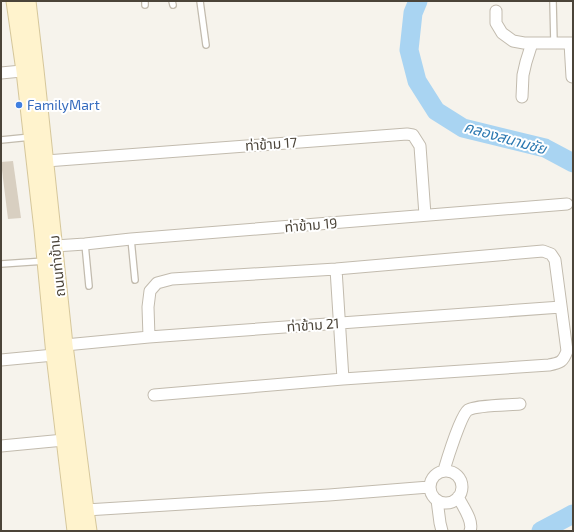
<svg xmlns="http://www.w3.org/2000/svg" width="574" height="532" font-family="'Exo 2','Noto Sans Thai',sans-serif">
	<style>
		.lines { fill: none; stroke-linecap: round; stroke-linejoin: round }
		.river { stroke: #a9d4f2; stroke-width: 19 }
		.building { fill: #d8cfc1 }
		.lane-casing { stroke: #c2bbae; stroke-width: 8 }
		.street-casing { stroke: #c2bbae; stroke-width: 13 }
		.secondary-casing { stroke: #d6c79b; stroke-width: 17 }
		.lane { stroke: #fff; stroke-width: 5.5 }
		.street { stroke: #fff; stroke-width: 11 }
		.secondary { stroke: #fff3cd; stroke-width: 15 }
		.shop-dot { fill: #3f7fe0; stroke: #fff; stroke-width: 1.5 }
		.labels { text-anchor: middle; stroke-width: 4; stroke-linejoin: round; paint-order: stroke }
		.shop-label { font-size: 14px; fill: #366cbe; stroke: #fff; text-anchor: start }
		.street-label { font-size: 14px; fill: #4b4439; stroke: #fff }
		.water-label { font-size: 15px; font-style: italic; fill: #2e7ab2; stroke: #fff }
	</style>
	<rect width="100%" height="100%" fill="#f6f3ec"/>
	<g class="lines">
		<path class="river" d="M418,1L413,13L409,50L417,81L436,111L463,128L545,148L573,163
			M541,531L573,514"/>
	</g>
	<path class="building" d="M13,161L21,218L8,219L1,162Z"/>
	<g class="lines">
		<defs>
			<path id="lane" d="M145,1V5
				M172,1L173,5
				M200,1L206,45
				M553,1L554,43
				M1,140L31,137
				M131,239L135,280
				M85,244L89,286
				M1,264L45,261"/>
			<path id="street" d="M496,11V23L502,33L513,41L524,43H573
				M570,43L572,77
				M1,73L32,70
				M522,97L523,75L526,62L532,43
				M46,161L407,134L413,135L420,146L425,215
				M55,246L85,244L131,239L567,204
				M336,269L343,379
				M149,337L148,307L150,291L157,283L172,279L336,269L543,251L551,254L555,260L567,351C563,362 560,363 549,365L343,379L154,395
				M65,345L149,337L561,307
				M1,360L54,355
				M1,446L64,440
				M444,470C447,460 461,415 468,410C476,405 509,405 520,404
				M430 487a16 16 0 1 1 32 0a16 16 0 1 1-32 0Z
				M458,497C463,507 474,521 470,531
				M437,500L440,523L442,531
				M86,510L329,495L429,487"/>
			<path id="secondary" d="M14,1L24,71L42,230L54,355L75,531
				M28,1L36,70L65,345L86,510L89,531"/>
		</defs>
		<use href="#lane" class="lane-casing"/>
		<use href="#street" class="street-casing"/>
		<use href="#secondary" class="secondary-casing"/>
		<use href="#lane" class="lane"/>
		<use href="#street" class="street"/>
		<use href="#secondary" class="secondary"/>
	</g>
	<circle class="shop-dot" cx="19" cy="105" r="4"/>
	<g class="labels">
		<g class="shop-label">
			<text x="27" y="110">FamilyMart</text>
		</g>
		<g class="street-label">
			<text transform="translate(271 144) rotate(-4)" y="5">ท่าข้าม 17</text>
			<text transform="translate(311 225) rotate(-5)" y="5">ท่าข้าม 19</text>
			<text transform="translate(57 266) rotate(-96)" y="5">ถนนท่าข้าม</text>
			<text transform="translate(313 325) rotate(-4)" y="5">ท่าข้าม 21</text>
		</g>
		<g class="water-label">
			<text transform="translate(505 138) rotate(16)" y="5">คลองสนามชัย</text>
		</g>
	</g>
	<rect width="574" height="532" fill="none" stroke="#4b4439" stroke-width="4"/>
</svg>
